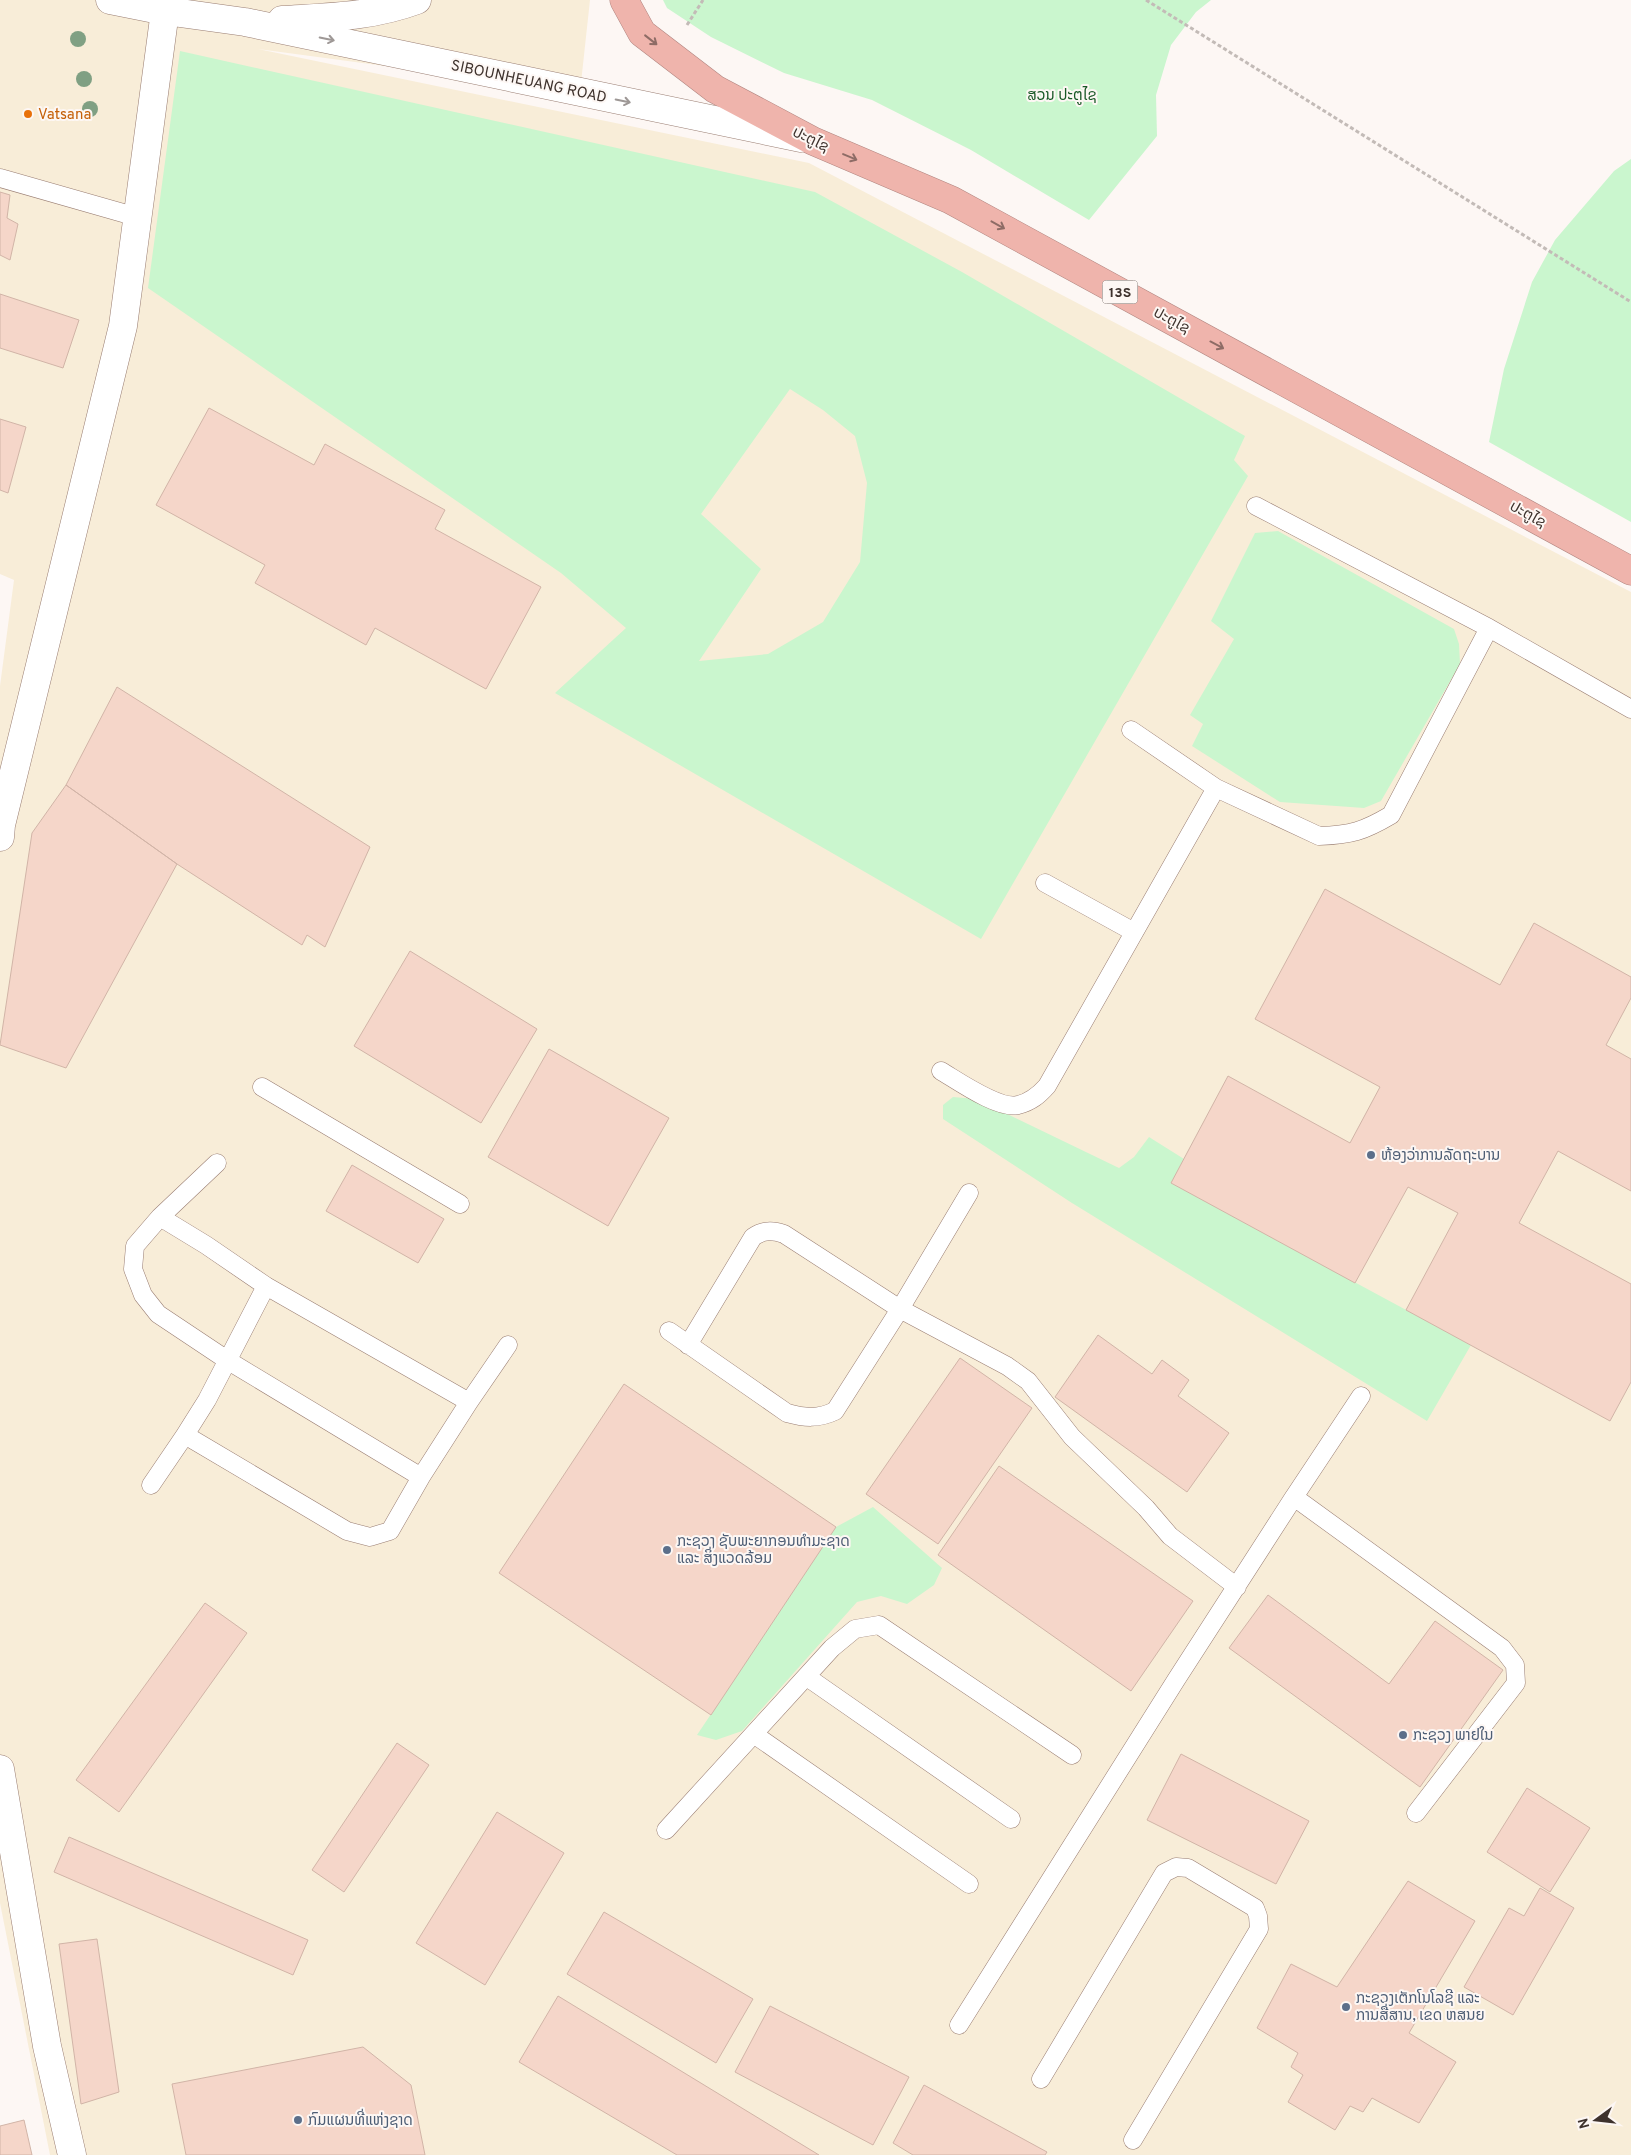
<svg xmlns="http://www.w3.org/2000/svg" width="1631" height="2155" font-family="Overpass,'Noto Sans Lao',sans-serif">
	<style>
		.commercial { fill: #f8edd8 }
		.green { fill: #caf6ce; fill-rule: evenodd }
		.building { fill: #f5d6c9; stroke: #d1b4a7 }
		.lines { fill: none; stroke-linecap: round; stroke-linejoin: round }
		.lane-casing { stroke: #997d72; stroke-width: 19 }
		.secondary-casing { stroke: #997d72; stroke-width: 29 }
		.highway-casing { stroke: #b18680; stroke-width: 29 }
		.path { stroke: #c3bbb7; stroke-width: 3; stroke-dasharray: 4 2.5; stroke-linecap: butt }
		.lane { stroke: #fff; stroke-width: 18 }
		.secondary { stroke: #fff; stroke-width: 28 }
		.highway { stroke: #efb4ac; stroke-width: 28 }
		.tree { fill: #80a083 }
		.oneway { stroke: #9e9896 }
		.oneway2 { stroke: #8e6c66 }
		.food-dot { fill: #e8710a; stroke: #fdf7f4; stroke-width: 2 }
		.service-dot { fill: #5c6f8a; stroke: #fdf7f4; stroke-width: 2 }
		.labels { text-anchor: middle; stroke-width: 4; stroke-linejoin: round; paint-order: stroke }
		.shield { fill: #fdf7f4; stroke: #776d69; stroke-width: 1 }
		.shield-label { font-size: 14px; font-weight: bold; fill: #3e322d }
		.street-label { font-size: 15px; fill: #3e322d; stroke: #fdf7f4 }
		.park-label { font-size: 15px; fill: #195826; stroke: #fdf7f4 }
		.food-label { font-size: 15px; fill: #c56008; stroke: #fdf7f4; text-anchor: start }
		.service-label { font-size: 15px; fill: #4e5e75; stroke: #fdf7f4; text-anchor: start }
	</style>
	<rect width="100%" height="100%" fill="#fdf7f4"/>
	<path class="commercial" d="M0,0H590L580,92L258,49L809,163L1631,592V2155H50L0,1903V686L14,580L0,574Z"/>
	<path class="green" d="M663,0H1211L1196,12L1171,45L1156,95L1157,136L1089,220L971,150L872,100L784,73L711,37L667,8Z
		M180,51L815,192L962,272L1245,436L1234,460L1248,476L981,939L555,693L626,628L561,573L148,288ZM790,389L823,410L855,436L867,483L860,562L823,622L768,654L699,661L761,569L701,514Z
		M1631,159V522L1489,442L1504,369L1532,282L1555,240L1614,171Z
		M1278,531L1454,629L1459,644L1460,664L1381,801L1364,808L1280,802L1192,746L1203,724L1190,715L1234,639L1211,621L1255,533Z
		M953,1097L976,1099L1119,1168L1134,1157L1149,1137L1184,1159L1171,1183L1471,1345L1427,1421L1072,1203L943,1119V1105Z
		M873,1507L942,1568L934,1585L907,1604L881,1596L857,1602L742,1731L716,1740L697,1735L836,1527Z"/>
	<path class="building" d="M0,192L10,195L7,218L18,224L10,260L0,255Z
		M0,294L79,320L63,368L0,348Z
		M209,408L314,465L325,444L445,510L435,529L541,587L486,689L375,628L366,645L255,583L265,565L156,505Z
		M0,419L26,427L8,493L0,490Z
		M117,687L370,847L325,947L307,935L302,945L177,864L66,785Z
		M66,785L177,864L66,1068L0,1045L32,833Z
		M1325,889L1500,985L1534,923L1631,977V998L1606,1045L1631,1059V1191L1558,1151L1519,1223L1631,1284V1382L1610,1421L1406,1310L1458,1213L1408,1187L1355,1283L1171,1183L1228,1076L1350,1143L1380,1087L1255,1019Z
		M410,951L537,1029L481,1123L354,1046Z
		M549,1049L669,1118L608,1226L488,1157Z
		M352,1165L444,1219L418,1263L326,1211Z
		M1098,1335L1152,1374L1162,1360L1189,1380L1178,1396L1229,1433L1187,1492L1055,1397Z
		M960,1358L1032,1408L938,1544L866,1494Z
		M624,1384L836,1527L711,1715L499,1573Z
		M999,1466L1193,1601L1131,1691L938,1555Z
		M1268,1595L1389,1684L1435,1621L1503,1670L1420,1787L1229,1648Z
		M205,1603L247,1633L119,1812L76,1780Z
		M397,1743L429,1765L344,1892L312,1870Z
		M1181,1754L1309,1821L1276,1884L1147,1820Z
		M1527,1788L1590,1828L1550,1892L1487,1852Z
		M497,1812L564,1853L485,1985L416,1943Z
		M69,1837L308,1940L293,1975L54,1872Z
		M1408,1881L1475,1921L1409,2033L1456,2062L1419,2123L1372,2098L1363,2112L1350,2106L1335,2130L1288,2102L1303,2075L1291,2067L1298,2053L1257,2028L1291,1964L1337,1987Z
		M1540,1888L1574,1908L1513,2015L1464,1987L1509,1908L1524,1916Z
		M604,1912L753,1999L716,2063L567,1974Z
		M97,1939L119,2092L81,2104L59,1944Z
		M558,1996L819,2155H677L519,2062Z
		M770,2006L909,2077L873,2145L735,2072Z
		M363,2047L411,2085L425,2155H186L172,2084Z
		M924,2085L1047,2152L1045,2155H913L893,2143Z
		M24,2120L32,2155H0V2126Z"/>
	<g class="lines">
		<defs>
			<path id="lane" d="M0,178L137,217
				M1489,628L1631,709
				M1131,730L1216,788L1319,836C1351,835 1364,831 1391,815L1489,628L1256,506
				M1045,883L1134,932
				M941,1071C958,1081 999,1110 1018,1105C1031,1102 1039,1095 1047,1086L1216,788
				M262,1087L460,1204
				M217,1163L160,1217L135,1246L133,1269L143,1295L158,1314L227,1360L421,1477
				M160,1217L206,1245L266,1286L469,1402L421,1477L390,1531L370,1537L347,1531L185,1435L207,1400L266,1286
				M669,1331L787,1413C805,1418 818,1419 835,1411L900,1309L969,1193
				M688,1345L753,1237C764,1230 772,1230 784,1234L900,1309L1007,1366L1028,1381L1072,1437L1146,1508L1170,1536L1237,1587
				M1361,1396L1294,1497L1502,1648L1515,1665L1516,1683L1416,1813
				M469,1402L508,1345
				M151,1485L185,1435
				M807,1677L1011,1819
				M755,1735L969,1884
				M666,1830L832,1648L855,1629L879,1625L1072,1755
				M959,2025L1176,1680L1294,1497
				M1041,2079L1164,1873L1176,1867L1188,1868L1255,1908L1258,1916L1259,1929L1133,2140"/>
			<path id="secondary" d="M110,0L165,11L245,22L801,138
				M282,20C330,17 371,17 417,0
				M0,837L1,825L123,326L165,11
				M0,1769L47,2046L72,2155"/>
			<path id="highway" d="M624,0L642,33L715,89L813,141L951,200L1631,571"/>
		</defs>
		<use href="#lane" class="lane-casing"/>
		<use href="#secondary" class="secondary-casing"/>
		<use href="#highway" class="highway-casing"/>
		<path class="path" d="M1146,0L1631,302
			M687,25L703,0"/>
		<use href="#lane" class="lane"/>
		<use href="#secondary" class="secondary"/>
		<use href="#highway" class="highway"/>
	</g>
	<g class="tree">
		<circle cx="78" cy="39" r="8"/>
		<circle cx="84" cy="79" r="8"/>
		<circle cx="90" cy="109" r="8"/>
	</g>
	<defs><path id="oneway-shaft" d="M-6 0H5M1.5-3L5.5 0L1.5 3" fill="none" stroke-width="1.6" stroke-linecap="round" stroke-linejoin="round" transform="scale(1.25)"/></defs>
	<g class="oneway">
		<use href="#oneway-shaft" transform="translate(327 39) rotate(12)"/>
		<use href="#oneway-shaft" transform="translate(623 101) rotate(12)"/>
	</g>
	<g class="oneway2">
		<use href="#oneway-shaft" transform="translate(651 40) rotate(38)"/>
		<use href="#oneway-shaft" transform="translate(850 157) rotate(23)"/>
		<use href="#oneway-shaft" transform="translate(998 225) rotate(29)"/>
		<use href="#oneway-shaft" transform="translate(1217 345) rotate(28)"/>
	</g>
	<circle class="food-dot" cx="28" cy="114" r="5"/>
	<g class="service-dot">
		<circle cx="1371" cy="1155" r="5"/>
		<circle cx="667" cy="1550" r="5"/>
		<circle cx="1403" cy="1735" r="5"/>
		<circle cx="1346" cy="2007" r="5"/>
		<circle cx="298" cy="2120" r="5"/>
	</g>
	<g class="labels">
		<rect class="shield" x="1102.5" y="280.5" width="35" height="23" rx="4"/>
		<g class="shield-label">
			<text x="1120" y="297">13S</text>
		</g>
		<g class="street-label">
			<text transform="translate(529 81) rotate(12)" y="5">SIBOUNHEUANG ROAD</text>
			<text transform="translate(811 139) rotate(26)" y="5">ປະຕູໄຊ</text>
			<text transform="translate(1172 320) rotate(28)" y="5">ປະຕູໄຊ</text>
			<text transform="translate(1528 514) rotate(29)" y="5">ປະຕູໄຊ</text>
		</g>
		<g class="park-label">
			<text x="1062" y="100">ສວນ ປະຕູໄຊ</text>
		</g>
		<g class="food-label">
			<text x="38" y="119">Vatsana</text>
		</g>
		<g class="service-label">
			<text x="1381" y="1160">ຫ້ອງວ່າການລັດຖະບານ</text>
			<text x="677" y="1546">ກະຊວງ ຊັບພະຍາກອນທຳມະຊາດ<tspan x="677" dy="17">ແລະ ສິ່ງແວດລ້ອມ</tspan></text>
			<text x="1413" y="1740">ກະຊວງ ພາຢໃນ</text>
			<text x="1356" y="2003">ກະຊວງເຕັກໂນໂລຊີ ແລະ<tspan x="1356" dy="17">ການສື່ສານ, ເຂດ ຫສນຍ</tspan></text>
			<text x="308" y="2125">ກົມແຜນທີ່ແຫ່ງຊາດ</text>
		</g>
	</g>
	<g transform="translate(1596 2120) rotate(255)" stroke="#fdf7f4" stroke-width="4" paint-order="stroke">
	<path d="M0-4L9 19L0 12L-9 19Z" fill="#3e322d"/>
	<text y="-8" font-size="14" font-weight="bold" text-anchor="middle" fill="#3e322d">N</text>
	</g>
</svg>
